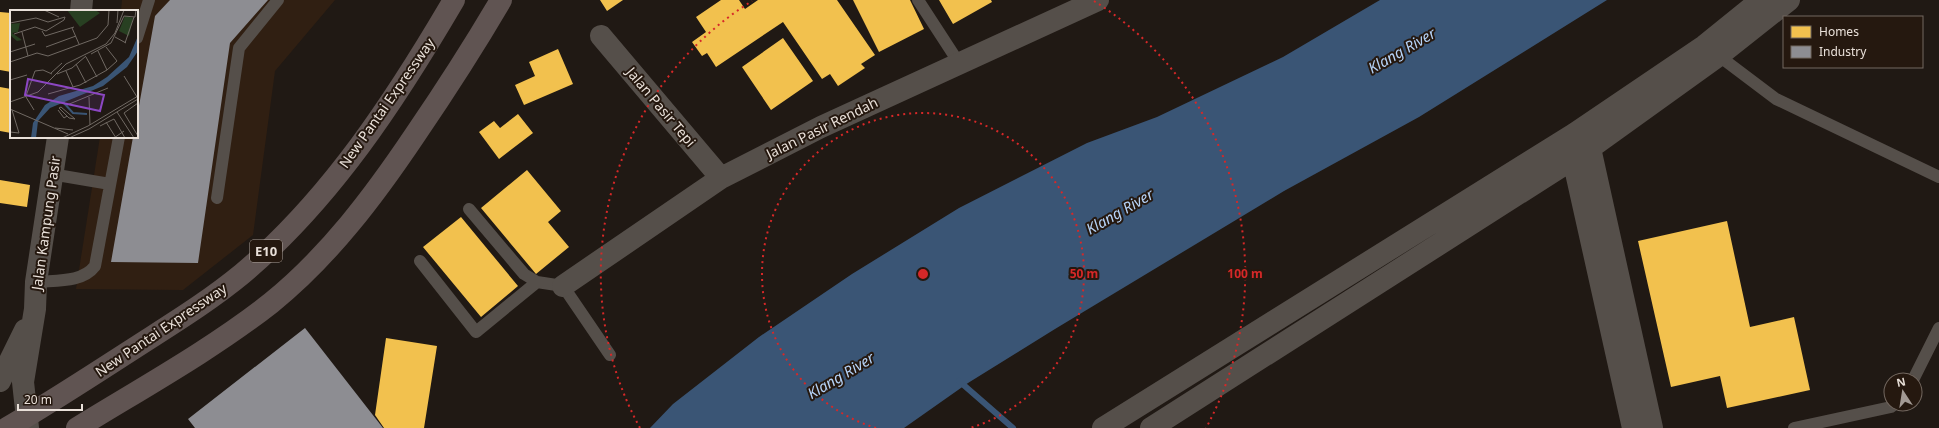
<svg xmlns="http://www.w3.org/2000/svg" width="1939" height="428" font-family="'Noto Sans',sans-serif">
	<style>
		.built { fill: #301f12 }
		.water { fill: #3a5575 }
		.homes { fill: #f2c14e }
		.industry { fill: #8d8d92 }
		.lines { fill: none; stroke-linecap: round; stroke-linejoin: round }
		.stream { stroke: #3a5575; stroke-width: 6 }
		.service { stroke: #554f4a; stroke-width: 12 }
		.minor { stroke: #554f4a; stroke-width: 22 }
		.tertiary { stroke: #554f4a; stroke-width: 22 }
		.motorway { stroke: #605452; stroke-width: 22 }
		.ring { fill: none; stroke: #d62828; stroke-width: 2; stroke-dasharray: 2 4 }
		.labels { text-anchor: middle; stroke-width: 4; stroke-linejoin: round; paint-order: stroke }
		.shield { fill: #25180f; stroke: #aea49c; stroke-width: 1 }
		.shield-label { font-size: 13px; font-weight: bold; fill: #e9e0d9 }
		.street-label { font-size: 14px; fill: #e9e0d9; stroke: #25180f }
		.water-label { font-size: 15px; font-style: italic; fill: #b5d2f6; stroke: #25180f }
		.inset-river { fill: none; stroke: #3a5575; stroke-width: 2 }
		.inset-road { fill: none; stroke: #706963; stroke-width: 1 }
		.view { fill: #8c47c3; fill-opacity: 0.15; stroke: #8c47c3; stroke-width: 2 }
		.inset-edge { fill: none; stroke: #e9e0d9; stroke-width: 2 }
		.centre { fill: #d62828; stroke: #25180f; stroke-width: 2 }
		.ring-label { font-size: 12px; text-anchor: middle; font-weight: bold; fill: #d62828; stroke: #25180f; stroke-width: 4; stroke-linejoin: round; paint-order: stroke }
	</style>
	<rect width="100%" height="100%" fill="#201914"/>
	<path class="built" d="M122,0H335L275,71L253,235L183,290L76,289L100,137H137V11H121Z"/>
	<path class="water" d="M1380,0H1607L1419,117L1284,191L1055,329L968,383L904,428H650L673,404L759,337L852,274L959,208L1087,143L1157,117L1283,57Z"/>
	<path class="homes" d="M600,0H623L607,11Z
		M721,0H739L745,9L758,0H837L875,55L861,64L865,68L838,86L830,74L822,79L783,22L716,67L707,53L702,56L692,42L706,32L696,17Z
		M853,0H910L924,29L879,52Z
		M939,0H991L992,2L953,24Z
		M0,12L11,13V72L0,70Z
		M783,38L813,81L771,110L742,67Z
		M558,49L573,84L524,105L515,85L535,76L529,62Z
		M0,87L11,89V133L0,131Z
		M518,114L533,133L499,159L479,132L494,121L500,128Z
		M527,170L561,211L548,222L569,247L536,274L481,208Z
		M0,180L30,185L27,207L0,203Z
		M461,217L518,286L481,317L423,247Z
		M1727,221L1750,327L1794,317L1810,390L1727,408L1720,376L1671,387L1638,241Z
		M386,338L437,346L424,428H384L375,415Z"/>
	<path class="industry" d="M170,0H268L230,43L198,263L111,262L133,137H137V117L155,16Z
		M305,328L383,428H195L188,419Z"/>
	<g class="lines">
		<path class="stream" d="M959,381L1013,428"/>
		<path class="service" d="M918,0L959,63
			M137,38L149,0
			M1715,53L1776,99L1939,177
			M51,174L110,184
			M217,198L239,48L278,0
			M469,209L524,274L537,282L563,286L610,355
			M420,261L476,332L537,282
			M36,282C56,280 82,283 95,266L119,137
			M1913,380L1939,328
			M1794,428L1891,407L1895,404"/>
		<path class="minor" d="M601,36L721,178
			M1580,139L1590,148L1652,428
			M1574,146L1573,159L1633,428
			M563,286L721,178L821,127L1098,0
			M1103,428L1574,134L1704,46L1761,0
			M1151,428L1590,148L1718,56L1789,0"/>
		<path class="tertiary" d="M81,11L82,0
			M0,381L25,330
			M28,428L23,382L35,309L36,282L58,137"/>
		<path class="motorway" d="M7,428C50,403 91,376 133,349C170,325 208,302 242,274C331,199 396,99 454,0
			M77,428C142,388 211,350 271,303C329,256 374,196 415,135C445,91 474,46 501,0"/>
	</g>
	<g class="ring">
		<path d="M876 428A161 161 0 1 1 970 428"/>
		<path d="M640 428A322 322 0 0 1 752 1M1094 1A322 322 0 0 1 1206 428"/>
	</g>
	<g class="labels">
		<rect class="shield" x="250" y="240" width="32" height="22" rx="3"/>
		<g class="shield-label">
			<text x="266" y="256">E10</text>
		</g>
		<g class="street-label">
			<text transform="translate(387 103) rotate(-55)" y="5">New Pantai Expressway</text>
			<text transform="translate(661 107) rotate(50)" y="5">Jalan Pasir Tepi</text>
			<text transform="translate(822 128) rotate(-26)" y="5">Jalan Pasir Rendah</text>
			<text transform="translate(46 223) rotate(-82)" y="5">Jalan Kampung Pasir</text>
			<text transform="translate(161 330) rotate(-34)" y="5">New Pantai Expressway</text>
		</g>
		<g class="water-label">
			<text transform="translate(1402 51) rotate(-30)" y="5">Klang River</text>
			<text transform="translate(1120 212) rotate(-30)" y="5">Klang River</text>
			<text transform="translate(841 376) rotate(-31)" y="5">Klang River</text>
		</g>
	</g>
	<g transform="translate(10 10)">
		<rect width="128" height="128" fill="#201914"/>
		<path d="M57,0H85L90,3L70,17ZM115,6L123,8L119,26L109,21ZM10,13L8,22L2,23L12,30L7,31L0,25V14Z" fill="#284022"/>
		<path d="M128,26V41L117,57L93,76L40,98L28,111L26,128H21L23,113L35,95L49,86L83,76L97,67L119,47Z" fill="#3a5575"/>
		<path class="inset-river" d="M53,92L63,103L77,104"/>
		<path class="inset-road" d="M34,0L49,7M0,13L26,8L38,12L55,7L54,10L36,21L25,17L4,24M107,13L108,0M62,18L69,34M32,21L35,26L64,17M12,22L18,46M105,27L116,33M115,33L124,7M36,37L66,26M88,41L97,60M0,42L25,34M81,44L101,33L114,6L125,7L126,0M76,47L87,67M0,52L27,43L38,46L87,28L98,15L99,0M66,54L76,73M56,61L63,77M41,63L52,53M47,64L62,58L76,46M114,66L127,87M0,70L17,65M38,84L70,75L97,60L107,51L96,37M16,86L25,61L33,60L42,64M16,87L24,100M79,87L80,115M0,92L28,82L56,54L96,34L105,23L114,0M128,93L114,103L128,126M57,95L98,78M49,98L51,97L65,109M49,98L59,108L65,109M0,99L58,124M48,100L54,108L57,106M107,102L124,128M96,112L106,128M90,116L104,109L115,128M45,118L63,120M0,122L9,123L2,100M52,128L78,116L128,86M59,128L79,119L128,89M104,128L114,121"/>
		<path class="view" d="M18,69L94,85L90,101L15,85Z"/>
		<rect width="128" height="128" class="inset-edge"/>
	</g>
	<circle cx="923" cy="274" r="6" class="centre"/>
	<g class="ring-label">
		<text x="1084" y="278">50 m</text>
		<text x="1245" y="278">100 m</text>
	</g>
	<rect x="1783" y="16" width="140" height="52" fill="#25180f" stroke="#736860"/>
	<rect x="1791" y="26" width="20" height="12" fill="#f2c14e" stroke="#736860"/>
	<text x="1819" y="36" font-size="12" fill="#e9e0d9">Homes</text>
	<rect x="1791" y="46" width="20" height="12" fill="#8d8d92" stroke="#736860"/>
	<text x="1819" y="56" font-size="12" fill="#e9e0d9">Industry</text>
	<g transform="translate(1903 392) rotate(348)"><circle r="19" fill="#25180f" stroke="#736860"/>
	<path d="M0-3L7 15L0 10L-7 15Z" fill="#a39a94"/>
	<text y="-6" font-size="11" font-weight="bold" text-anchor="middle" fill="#e9e0d9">N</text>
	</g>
	<path d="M18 404v6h64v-6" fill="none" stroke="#e9e0d9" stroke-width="2"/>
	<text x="24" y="404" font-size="12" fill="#e9e0d9" stroke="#25180f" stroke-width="3" paint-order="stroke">20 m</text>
</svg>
